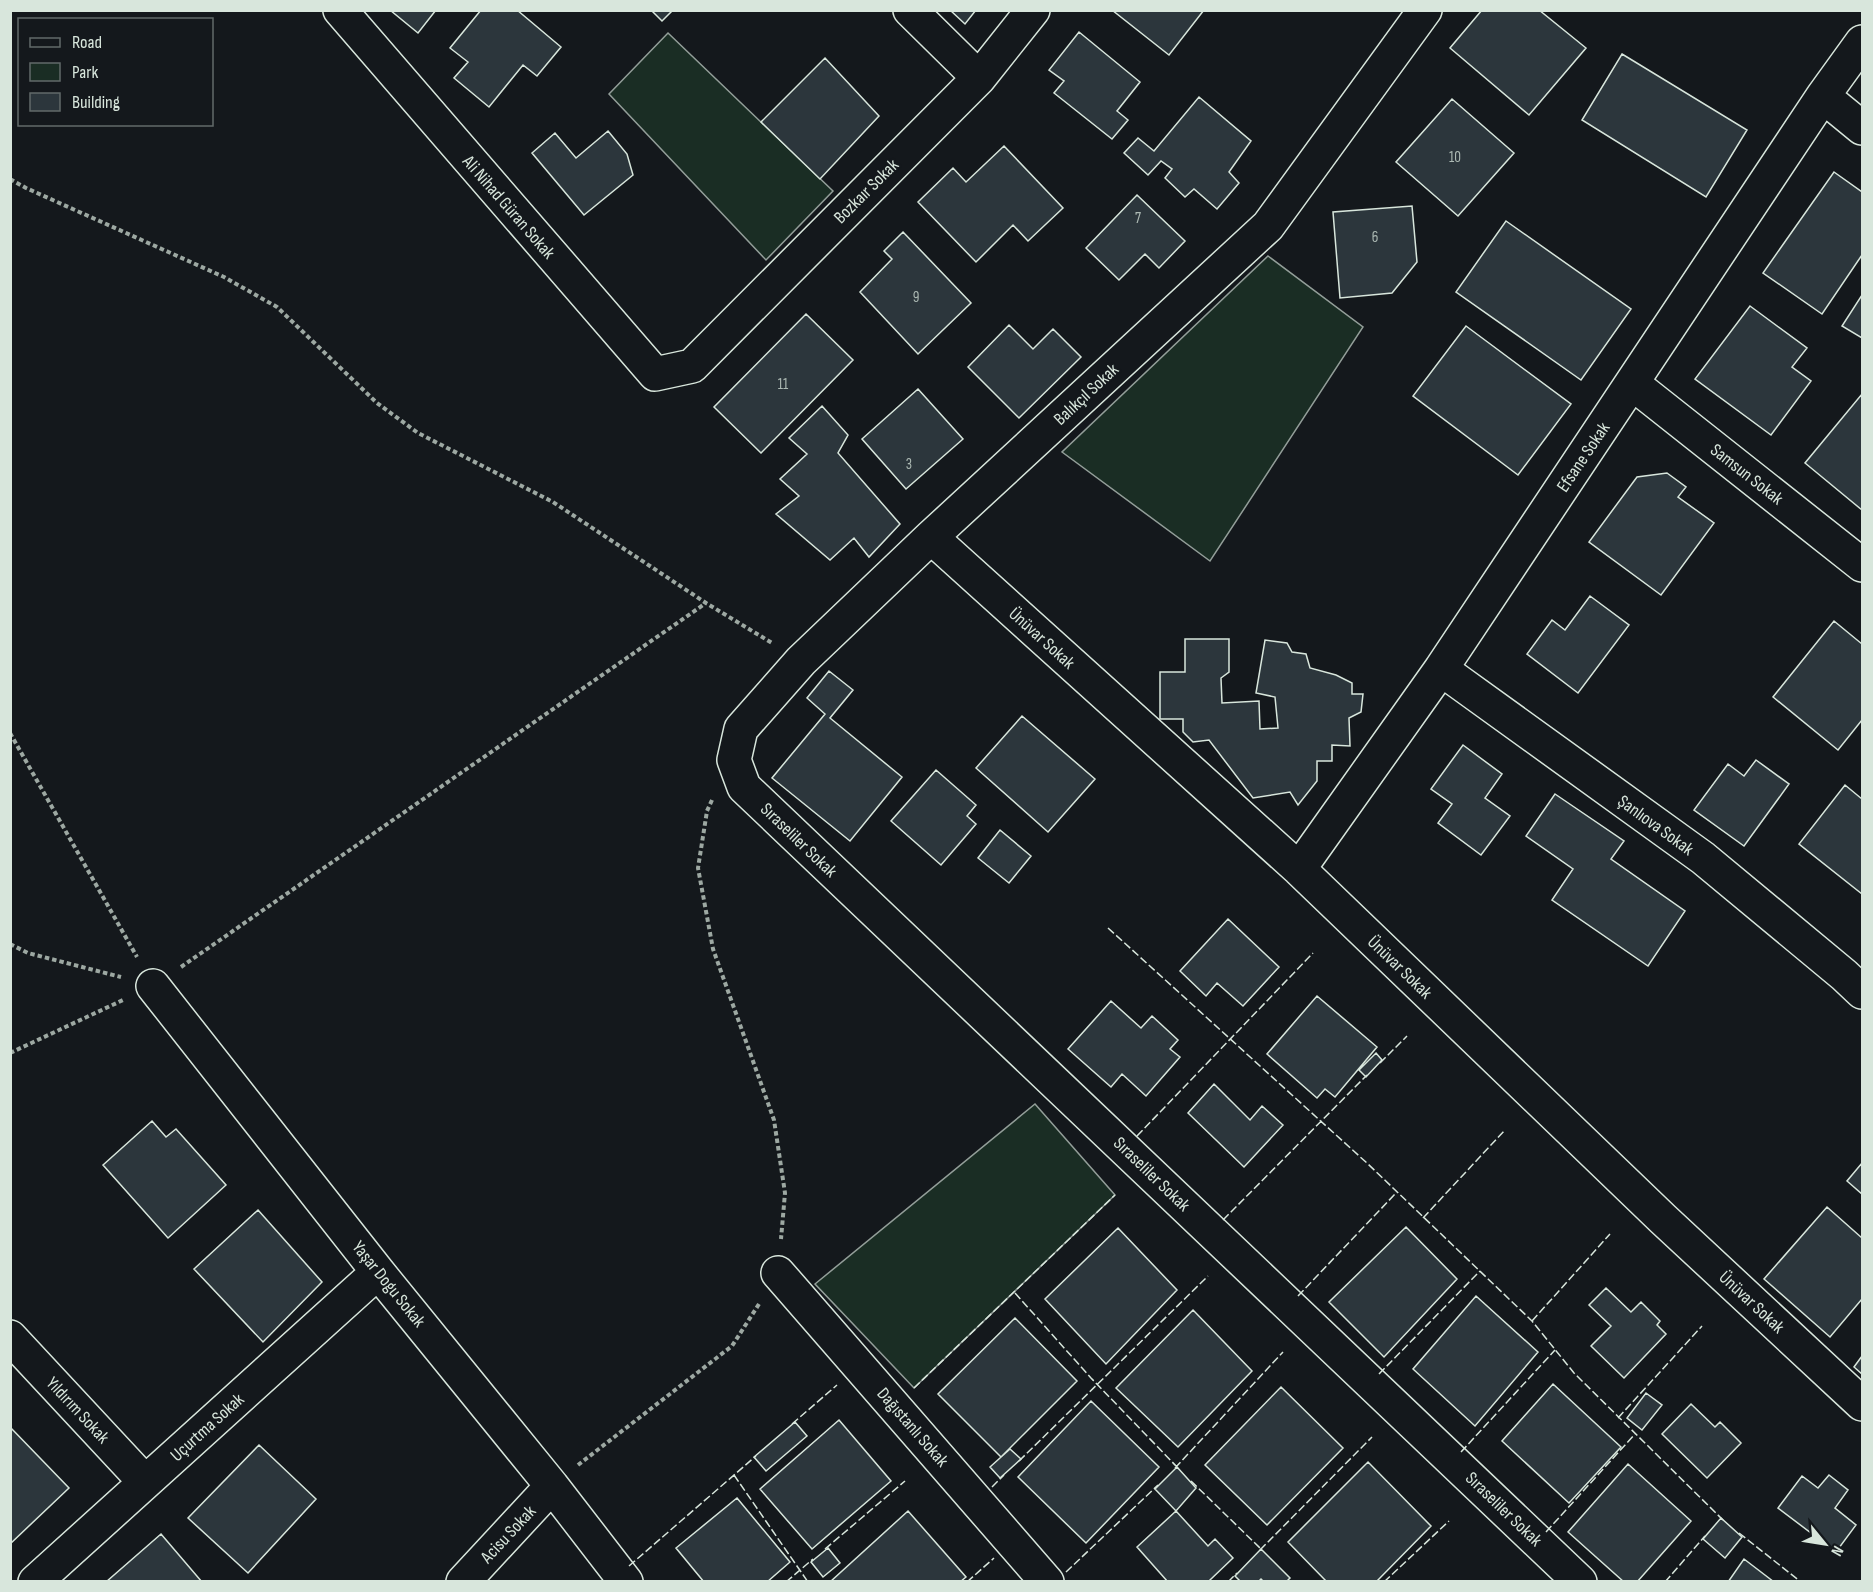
<svg xmlns="http://www.w3.org/2000/svg" width="1873" height="1592" font-family="'Sofia Sans Condensed',sans-serif">
	<style>
		.green { fill: #1a2d24; stroke: #939e99; stroke-width: 1.5 }
		.building { fill: #2c363c; stroke: #d8e6dc; stroke-width: 1.5 }
		.lines { fill: none; stroke-linecap: round; stroke-linejoin: round }
		.minor-casing { stroke: #d8e6dc; stroke-width: 36 }
		.path { stroke: #9da8a2; stroke-width: 4; stroke-dasharray: 4.5 3; stroke-linecap: butt }
		.minor { stroke: #14181c; stroke-width: 33 }
		.fence { stroke: #d8e6dc; stroke-width: 1.5; stroke-dasharray: 8 3; stroke-linecap: butt }
		.labels { text-anchor: middle; stroke-width: 4.5; stroke-linejoin: round; paint-order: stroke }
		.number-label { font-size: 15px; fill: #adbab4 }
		.street-label { font-size: 18px; fill: #d8e6dc; stroke: #14181c }
	</style>
	<rect width="100%" height="100%" fill="#14181c"/>
	<path class="green" d="M668,33L833,191L766,260L609,94Z
		M1268,256L1363,327L1210,561L1062,452Z
		M1035,1104L1115,1195L914,1388L815,1284Z"/>
	<path class="building" d="M390,10H436L418,33Z
		M481,10H517L561,47L537,76L523,65L489,107L454,78L468,62L450,48Z
		M651,10H673L662,21Z
		M950,10H976L965,24Z
		M1112,10H1204L1169,55Z
		M1482,10H1539L1586,48L1529,115L1450,48Z
		M1079,32L1140,82L1117,111L1128,120L1112,139L1054,93L1064,81L1049,70Z
		M1622,54L1747,130L1706,197L1582,120Z
		M825,58L879,116L820,179L761,122Z
		M1199,97L1251,141L1229,172L1239,183L1217,209L1194,189L1185,197L1165,178L1172,169L1161,161L1148,175L1124,153L1138,138L1154,151Z
		M1452,99L1514,153L1458,216L1396,162Z
		M608,131L627,154L633,175L584,215L532,153L555,133L576,158Z
		M1004,146L1063,208L1028,241L1013,225L976,262L918,202L953,168L966,182Z
		M1834,172L1862,192V255L1822,314L1763,273Z
		M1137,195L1185,241L1159,268L1145,254L1119,280L1086,248Z
		M1412,206L1417,262L1392,293L1340,298L1333,212Z
		M1506,221L1631,309L1581,380L1456,292Z
		M903,232L971,303L918,354L860,292L892,259L884,251Z
		M1862,295V338L1842,326Z
		M1750,306L1807,348L1792,367L1811,381L1771,435L1695,379Z
		M806,314L853,360L761,453L714,407Z
		M1009,325L1033,349L1053,329L1081,357L1019,418L968,367Z
		M1466,326L1571,404L1518,475L1413,396Z
		M918,389L963,439L906,489L862,439Z
		M1862,394V510L1805,463Z
		M822,406L848,435L838,453L900,524L869,557L854,538L830,560L776,514L799,496L780,479L807,454L789,438Z
		M1667,473L1686,487L1678,497L1714,523L1661,595L1589,542L1637,477Z
		M1590,596L1629,625L1578,693L1527,654L1552,620L1565,630Z
		M1834,621L1862,644V720L1838,750L1773,697Z
		M1185,639H1229V672L1221,678L1222,703L1259,701L1260,729L1278,728L1275,697L1256,693L1265,640L1287,643L1292,652L1306,654L1310,668L1336,675L1352,683V694H1363L1361,712L1349,718L1350,746L1332,745V761H1317V781L1298,805L1290,792L1253,798L1209,740L1193,742L1183,732V719H1160V672H1185Z
		M829,671L853,690L830,718L902,777L850,841L772,778L825,714L807,698Z
		M1022,716L1095,779L1048,832L976,768Z
		M1463,745L1502,774L1485,798L1510,816L1481,855L1438,823L1452,804L1431,789Z
		M1756,760L1789,784L1744,846L1694,810L1728,764L1744,776Z
		M936,770L976,805L967,816L976,824L941,865L891,821Z
		M1845,785L1862,799V894L1799,844Z
		M1555,794L1624,841L1611,859L1685,911L1648,966L1552,900L1573,869L1526,836Z
		M1000,830L1031,856L1009,883L978,858Z
		M1228,919L1279,967L1243,1006L1217,983L1206,996L1180,971Z
		M1317,996L1377,1047L1335,1097L1325,1089L1317,1098L1267,1054Z
		M1111,1001L1141,1028L1152,1016L1178,1040L1170,1049L1180,1057L1146,1096L1122,1074L1111,1087L1068,1049Z
		M1376,1053L1382,1060L1366,1077L1359,1070Z
		M1214,1084L1250,1120L1262,1106L1283,1125L1244,1167L1188,1113Z
		M152,1121L166,1137L176,1129L226,1185L168,1238L103,1165Z
		M1862,1163V1194L1847,1181Z
		M1827,1207L1862,1238V1299L1830,1337L1764,1279Z
		M258,1210L322,1282L263,1342L194,1269Z
		M1406,1227L1457,1279L1384,1357L1329,1302Z
		M1118,1228L1177,1290L1106,1364L1045,1299Z
		M1606,1288L1631,1312L1641,1302L1660,1321L1657,1325L1666,1334L1624,1378L1591,1346L1611,1326L1589,1305Z
		M1476,1296L1538,1352L1475,1426L1413,1369Z
		M1193,1310L1252,1371L1178,1447L1116,1388Z
		M1015,1318L1077,1381L1001,1457L938,1394Z
		M1862,1356V1374L1854,1367Z
		M1553,1384L1621,1447L1569,1503L1502,1441Z
		M1281,1387L1343,1448L1267,1525L1205,1465Z
		M1646,1393L1662,1405L1642,1430L1627,1418Z
		M1091,1401L1159,1467L1086,1543L1018,1477Z
		M1691,1404L1715,1427L1720,1422L1741,1443L1707,1478L1662,1434Z
		M839,1420L891,1481L812,1549L760,1489Z
		M795,1422L807,1436L766,1471L754,1457Z
		M10,1427L69,1488L10,1544Z
		M259,1445L316,1499L248,1573L188,1518Z
		M1010,1449L1021,1459L1000,1478L990,1467Z
		M1368,1462L1431,1526L1376,1582H1327L1288,1542Z
		M1628,1464L1691,1521L1637,1582H1624L1568,1532Z
		M1177,1467L1196,1488L1176,1511L1155,1489Z
		M1829,1475L1848,1490L1835,1508L1856,1525L1836,1552L1778,1508L1802,1476L1818,1488Z
		M737,1498L790,1562L767,1582H704L676,1548Z
		M908,1511L966,1577L960,1582H830Z
		M1176,1511L1208,1546L1215,1539L1233,1558L1210,1580L1212,1582H1168L1137,1547Z
		M1721,1518L1742,1537L1725,1558L1703,1539Z
		M161,1534L202,1582H106Z
		M828,1548L840,1563L823,1577L811,1562Z
		M1261,1549L1290,1578L1286,1582H1264L1261,1579L1258,1582H1241L1235,1576Z
		M1744,1559L1774,1582H1728Z"/>
	<g class="lines">
		<defs>
			<path id="minor" d="M340,10L655,374L692,366L979,78L1033,10
				M910,10L979,78
				M1425,10L1268,226L931,537L801,661L741,729L734,760L744,787L1580,1582
				M1823,96L1862,128
				M1632,383L1862,565
				M931,537L1299,869L1663,1219L1862,1404
				M1441,669L1703,858L1844,975L1862,992
				M1299,869L1441,669L1823,96L1862,42
				M153,986L378,1272L552,1486L626,1582
				M778,1273L1047,1582
				M10,1337L145,1482
				M35,1582L378,1272
				M463,1582L552,1486"/>
		</defs>
		<use href="#minor" class="minor-casing"/>
		<path class="path" d="M10,179L26,188L224,277L277,307L377,403L418,433L553,502L706,603L772,643
			M10,733L137,957
			M712,800L707,811L698,868L713,949L774,1120L785,1193L781,1239
			M10,944L28,953L121,977
			M181,967L706,603
			M10,1053L123,1000
			M578,1465L732,1346L759,1304"/>
		<use href="#minor" class="minor"/>
		<path class="fence" d="M1108,928L1368,1164L1532,1321L1574,1373L1723,1520
			M1380,1063L1407,1036
			M1137,1136L1313,953
			M1423,1218L1504,1131
			M1223,1220L1367,1075
			M1015,1293L1091,1378L1178,1468
			M1298,1296L1397,1192
			M1532,1321L1610,1234
			M1379,1374L1480,1271
			M914,1388L1115,1195
			M1618,1418L1702,1326
			M792,1424L837,1385
			M1461,1452L1555,1350
			M1019,1461L1208,1276
			M1175,1468L1283,1352
			M734,1475L808,1582
			M1191,1481L1262,1550
			M992,1487L1004,1475
			M1546,1532L1635,1434
			M1739,1533L1801,1582
			M825,1549L905,1481
			M1260,1550L1372,1437
			M629,1566L756,1456
			M1066,1572L1158,1485
			M786,1582L813,1559
			M967,1582L994,1558
			M1228,1582L1237,1573
			M1384,1582L1449,1521
			M1665,1582L1705,1536"/>
	</g>
	<g class="labels">
		<g class="number-label">
			<text x="1455" y="162">10</text>
			<text x="1138" y="223">7</text>
			<text x="1375" y="242">6</text>
			<text x="916" y="302">9</text>
			<text x="783" y="389">11</text>
			<text x="909" y="469">3</text>
		</g>
		<g class="street-label">
			<text transform="translate(866 191) rotate(-45)" y="6">Bozkaır Sokak</text>
			<text transform="translate(509 207) rotate(49)" y="6">Ali Nihad Güran Sokak</text>
			<text transform="translate(1086 394) rotate(-43)" y="6">Balıkçıl Sokak</text>
			<text transform="translate(1583 457) rotate(-56)" y="6">Efsane Sokak</text>
			<text transform="translate(1747 474) rotate(38)" y="6">Samsun Sokak</text>
			<text transform="translate(1042 638) rotate(42)" y="6">Ünüvar Sokak</text>
			<text transform="translate(1656 825) rotate(36)" y="6">Şanlıova Sokak</text>
			<text transform="translate(799 840) rotate(44)" y="6">Sıraseliler Sokak</text>
			<text transform="translate(1400 967) rotate(44)" y="6">Ünüvar Sokak</text>
			<text transform="translate(1152 1174) rotate(44)" y="6">Sıraseliler Sokak</text>
			<text transform="translate(389 1284) rotate(51)" y="6">Yaşar Dogu Sokak</text>
			<text transform="translate(1752 1302) rotate(43)" y="6">Ünüvar Sokak</text>
			<text transform="translate(78 1410) rotate(47)" y="6">Yıldırım Sokak</text>
			<text transform="translate(207 1427) rotate(-42)" y="6">Uçurtma Sokak</text>
			<text transform="translate(913 1427) rotate(49)" y="6">Dağıstanlı Sokak</text>
			<text transform="translate(1504 1509) rotate(44)" y="6">Sıraseliler Sokak</text>
			<text transform="translate(508 1534) rotate(-47)" y="6">Acisu Sokak</text>
		</g>
	</g>
	<rect width="1873" height="1592" fill="none" stroke="#d8e6dc" stroke-width="24"/>
	<rect x="18" y="18" width="195" height="108" fill="#14181c" stroke="#626a69" stroke-width="1.5"/>
	<rect x="30" y="38" width="30" height="9" fill="#14181c" stroke="#626a69" stroke-width="1.5"/>
	<text x="72" y="48" font-size="18" fill="#d8e6dc">Road</text>
	<rect x="30" y="63" width="30" height="18" fill="#1a2d24" stroke="#626a69" stroke-width="1.5"/>
	<text x="72" y="78" font-size="18" fill="#d8e6dc">Park</text>
	<rect x="30" y="93" width="30" height="18" fill="#2c363c" stroke="#626a69" stroke-width="1.5"/>
	<text x="72" y="108" font-size="18" fill="#d8e6dc">Building</text>
	<g transform="translate(1825 1544) rotate(120)" stroke="#14181c" stroke-width="4.5" paint-order="stroke">
	<path d="M0-4.5L10 22L0 15L-10 22Z" fill="#d8e6dc"/>
	<text y="-9" font-size="16" font-weight="bold" text-anchor="middle" fill="#d8e6dc">N</text>
	</g>
</svg>
